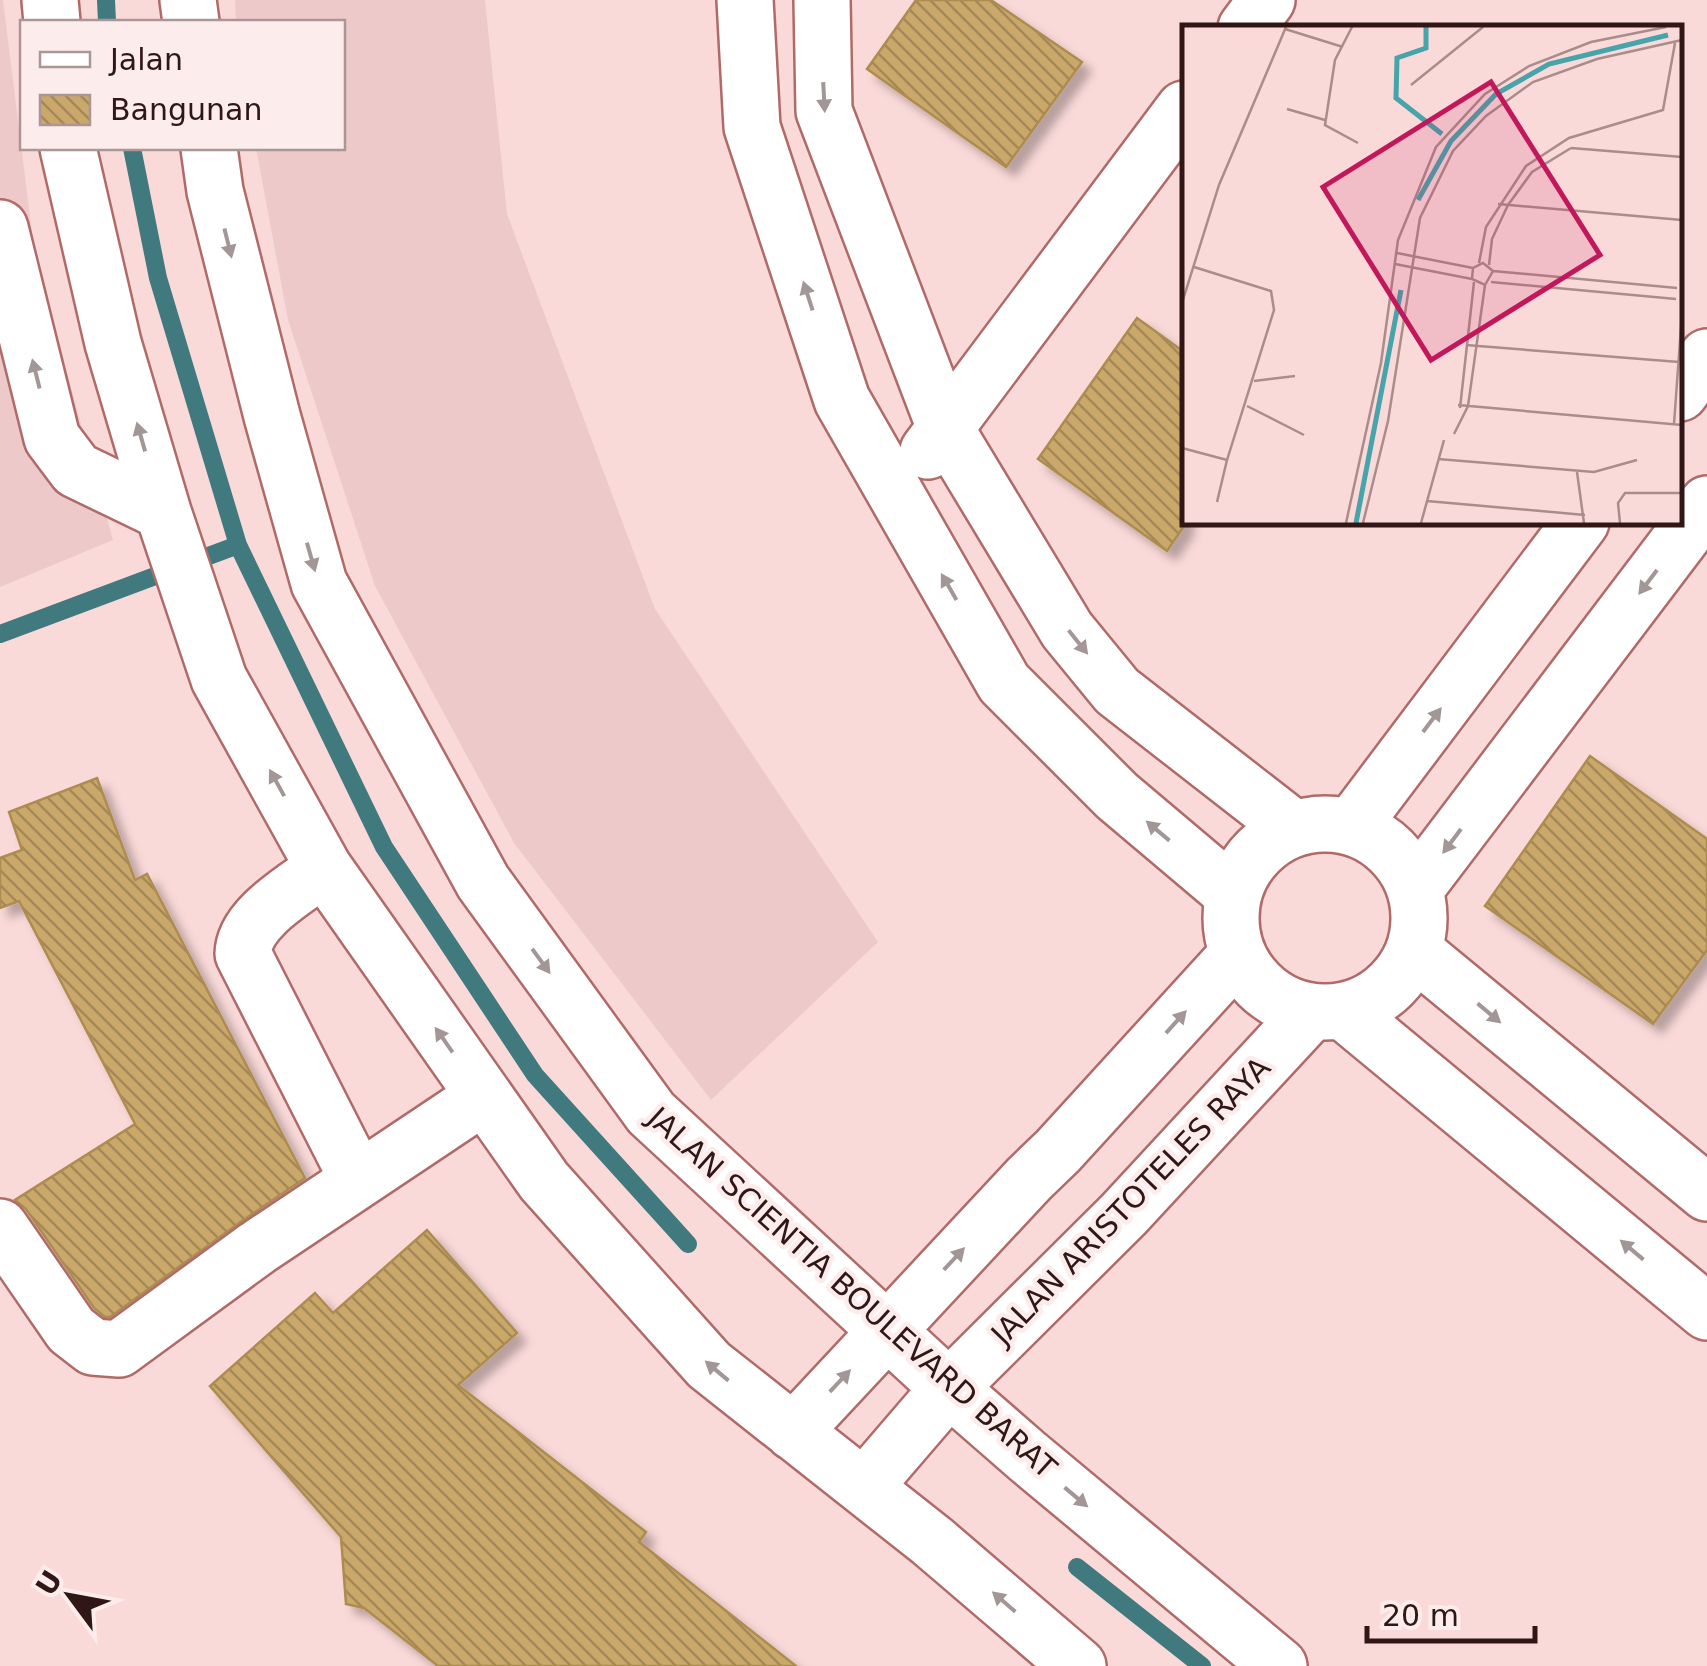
<svg xmlns="http://www.w3.org/2000/svg" width="1707" height="1666" font-family="'DejaVu Sans',sans-serif">
	<style>
		.built { fill: #edcac9 }
		.lines { fill: none; stroke-linecap: round; stroke-linejoin: round }
		.stream { stroke: #40797e; stroke-width: 18 }
		.building { fill: url(#building-back-hatch); stroke: #ad8c4f; stroke-width: 2.5; filter: url(#shadow) }
		.minor-casing { stroke: #b06b69; stroke-width: 60 }
		.minor { stroke: #fff; stroke-width: 55 }
		.oneway { fill: #a29696 }
		.labels { text-anchor: middle; stroke-width: 9; stroke-linejoin: round; paint-order: stroke }
		.street-label { font-size: 30px; fill: #311616; stroke: #fceceb }
		.inset-river { fill: none; stroke: #47a4aa; stroke-width: 5 }
		.inset-road { fill: none; stroke: #aa8c8b; stroke-width: 2.5 }
		.view { fill: #c2185b; fill-opacity: 0.15; stroke: #c2185b; stroke-width: 5 }
		.inset-edge { fill: none; stroke: #311616; stroke-width: 5 }
	</style>
	<defs>
		<pattern id="building-back-hatch" width="6" height="6" patternUnits="userSpaceOnUse" patternTransform="scale(2.5)"><rect width="6" height="6" fill="#caa86b"/><path d="M-1 5l2 2M0 0l6 6M5-1l2 2" fill="none" stroke="#a58857"/></pattern>
		<filter id="shadow"><feDropShadow dx="9" dy="9" stdDeviation="5" flood-color="#0004"/></filter>
	</defs>
	<rect width="100%" height="100%" fill="#fadad9"/>
	<path class="built" d="M0,0H3L35,256L113,540L0,587Z
		M235,0H485L507,214L655,609L878,942L711,1100L514,843L375,586L288,320L256,148H342V22H236Z"/>
	<g class="lines">
		<path class="stream" d="M106,0L107,22
			M132,148L158,278L238,545L384,847L535,1075L688,1244
			M0,634L238,545
			M1077,1567L1202,1666"/>
	</g>
	<path class="building" d="M916,0H991L1082,62L1006,167L867,69Z
		M1137,318L1184,352V526L1167,551L1038,459Z
		M1590,756L1707,839V950L1653,1024L1485,906Z
		M97,778L135,880L147,874L305,1178L239,1223L110,1317H105L94,1308L26,1209L15,1200L135,1124L19,901L0,908V858L22,850L9,812Z
		M427,1230L517,1333L458,1385L646,1532L639,1542L796,1666H438L364,1608L346,1604L341,1537L210,1386L315,1293L333,1313Z"/>
	<g class="lines">
		<defs>
			<path id="minor" d="M50,0L52,22
				M188,0L191,22
				M745,0L752,127L842,400L1004,683L1117,796L1233,894
				M822,0L824,111L945,428L1067,630L1117,691L1293,828
				M1246,28L1267,0
				M68,148L113,343L163,512L219,679L324,868L544,1181L709,1365L932,1541L1078,1666
				M209,148L215,191L272,416L319,583L483,882L651,1113L949,1388L1027,1456L1279,1666
				M0,228L52,438L76,470L163,512
				M1680,393L1707,357
				M928,451L1184,109
				M1231 918a94 94 0 1 1 188 0a94 94 0 1 1-188 0Z
				M1352,826L1581,522
				M324,868C297,889 244,917 243,954L358,1180
				M1416,888L1707,504
				M1414,951L1707,1193
				M1343,1011L1707,1312
				M0,1227L71,1330L93,1347L119,1349L257,1248L483,1097
				M793,1432L1029,1179L1058,1151L1237,955
				M864,1487L949,1388L1124,1214L1311,1012"/>
		</defs>
		<use href="#minor" class="minor-casing"/>
		<use href="#minor" class="minor"/>
	</g>
	<defs><path id="oneway-solid" d="M-6-.8H1V-3.2L6.5 0L1 3.2V.8H-6Z" transform="scale(2.5)"/></defs>
	<g class="oneway">
		<use href="#oneway-solid" transform="translate(824 97) rotate(87)"/>
		<use href="#oneway-solid" transform="translate(228 243) rotate(76)"/>
		<use href="#oneway-solid" transform="translate(808 296) rotate(-108)"/>
		<use href="#oneway-solid" transform="translate(36 374) rotate(-104)"/>
		<use href="#oneway-solid" transform="translate(141 437) rotate(-106)"/>
		<use href="#oneway-solid" transform="translate(311 557) rotate(74)"/>
		<use href="#oneway-solid" transform="translate(1648 582) rotate(127)"/>
		<use href="#oneway-solid" transform="translate(949 587) rotate(-120)"/>
		<use href="#oneway-solid" transform="translate(1078 642) rotate(51)"/>
		<use href="#oneway-solid" transform="translate(1432 720) rotate(-53)"/>
		<use href="#oneway-solid" transform="translate(277 783) rotate(-119)"/>
		<use href="#oneway-solid" transform="translate(1158 831) rotate(-140)"/>
		<use href="#oneway-solid" transform="translate(1452 841) rotate(127)"/>
		<use href="#oneway-solid" transform="translate(541 961) rotate(54)"/>
		<use href="#oneway-solid" transform="translate(1489 1013) rotate(40)"/>
		<use href="#oneway-solid" transform="translate(1176 1022) rotate(-48)"/>
		<use href="#oneway-solid" transform="translate(444 1040) rotate(-125)"/>
		<use href="#oneway-solid" transform="translate(1632 1250) rotate(-140)"/>
		<use href="#oneway-solid" transform="translate(954 1259) rotate(-47)"/>
		<use href="#oneway-solid" transform="translate(717 1371) rotate(-140)"/>
		<use href="#oneway-solid" transform="translate(840 1381) rotate(-47)"/>
		<use href="#oneway-solid" transform="translate(1076 1497) rotate(40)"/>
		<use href="#oneway-solid" transform="translate(1004 1602) rotate(-139)"/>
	</g>
	<g class="labels">
		<g class="street-label">
			<text transform="translate(1131 1201) rotate(-46)" y="10">JALAN ARISTOTELES RAYA</text>
			<text transform="translate(852 1293) rotate(42)" y="10">JALAN SCIENTIA BOULEVARD BARAT</text>
		</g>
	</g>
	<g transform="translate(1182 25)">
		<rect width="500" height="500" fill="#fadad9"/>
		<path class="inset-river" d="M244,2V23L215,33L214,73L260,109M236,175L269,116L314,69L367,39L486,10M174,498L219,265"/>
		<path class="inset-road" d="M170,2L153,35L143,100L176,118M103,4L161,22M229,60L301,2M105,84L143,95M389,123L500,132M316,179L500,195M215,228L291,243M297,238L304,202L344,141L387,113L481,85L493,18M213,239L290,254M307,240L310,214L326,180L350,147L389,123M311,246L303,260L290,254L291,243L301,238L311,246L495,263M309,257L494,274M0,278L37,160L104,2M284,320L497,337M72,356L113,351M276,380L500,400M65,381L122,410M278,383L292,257M492,399L500,288M272,409L286,381L303,260M0,423L45,435L92,285L89,266L12,242M256,434L412,447L455,435M395,447L402,498M245,476L403,490M35,477L45,435M164,498L199,338L216,215L254,122L303,69L347,41L409,17L484,2M181,498L206,396L238,193L271,126L304,91L351,57L415,34L500,15M239,498L262,415M438,498L436,478L443,468H500"/>
		<path class="view" d="M309,57L418,230L249,335L141,162Z"/>
		<rect width="500" height="500" class="inset-edge"/>
	</g>
	<rect x="20" y="20" width="325" height="130" fill="#fceceb" stroke="#ab9696" stroke-width="2.5"/>
	<rect x="40" y="52" width="50" height="15" fill="#ffffff" stroke="#ab9696" stroke-width="2.5"/>
	<text x="110" y="70" font-size="30" fill="#311616">Jalan</text>
	<rect x="40" y="95" width="50" height="30" fill="url(#building-back-hatch)" stroke="#ab9696" stroke-width="2.5"/>
	<text x="110" y="120" font-size="30" fill="#311616">Bangunan</text>
	<g transform="translate(70 1596) rotate(302)" stroke="#fceceb" stroke-width="8" paint-order="stroke">
	<path d="M0-8L18 38L0 25L-18 38Z" fill="#311616"/>
	<text y="-15" font-size="28" font-weight="bold" text-anchor="middle" fill="#311616">U</text>
	</g>
	<path d="M1367 1626v15h168v-15" fill="none" stroke="#311616" stroke-width="5"/>
	<text x="1382" y="1626" font-size="30" fill="#311616" stroke="#fceceb" stroke-width="8" paint-order="stroke">20 m</text>
</svg>
